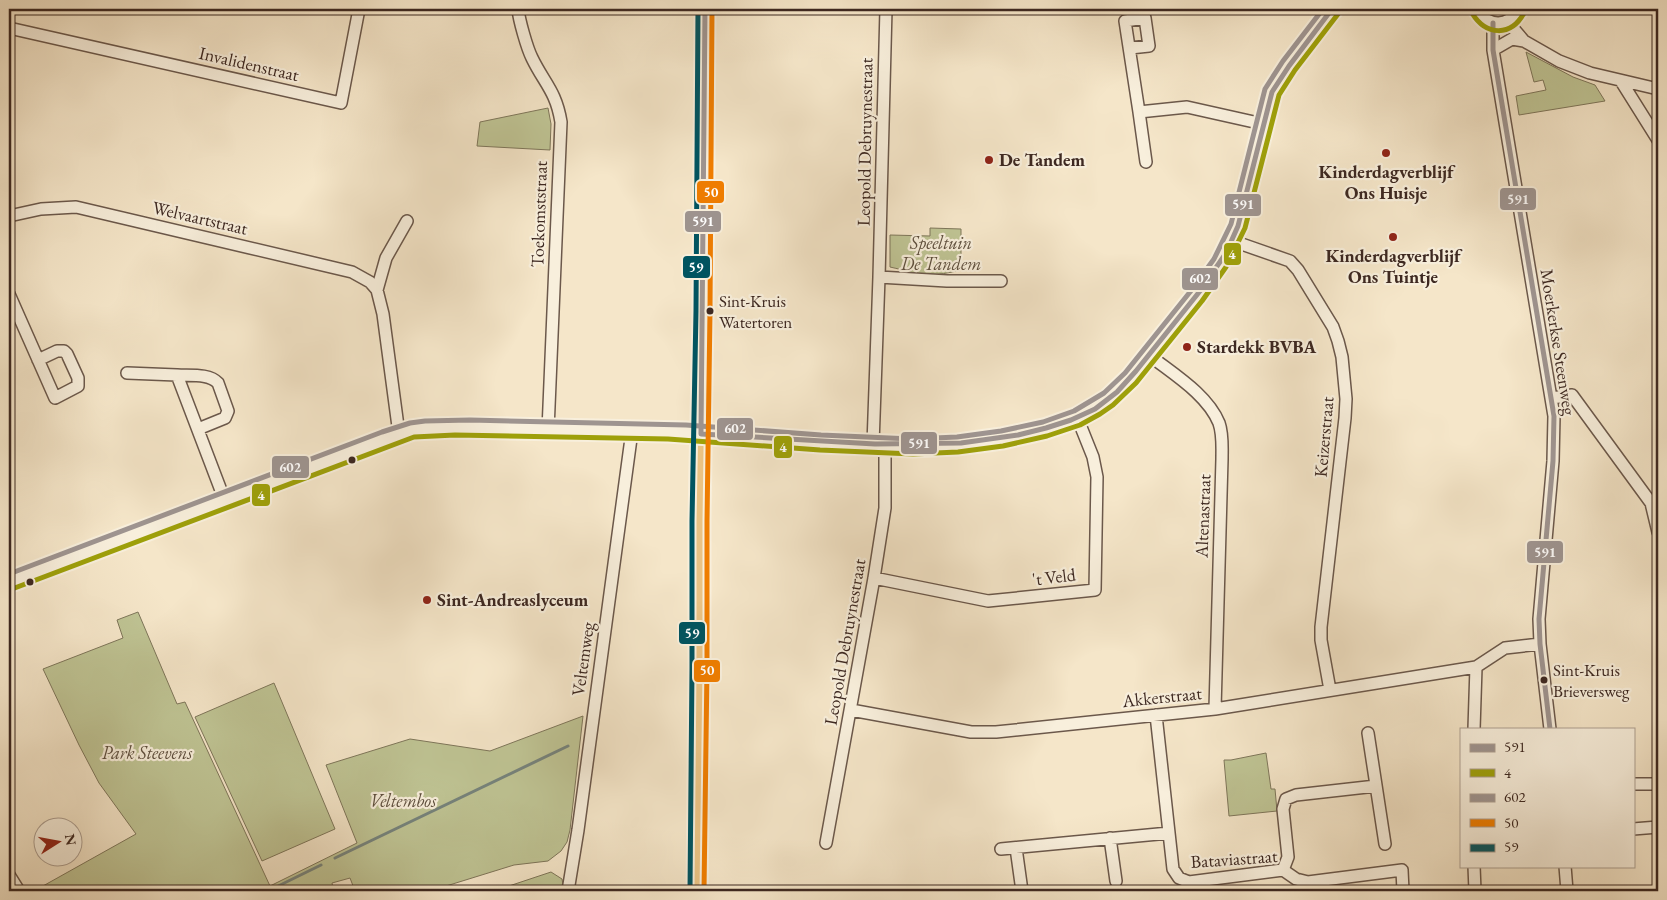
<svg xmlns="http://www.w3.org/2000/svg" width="1667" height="900" font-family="'EB Garamond',serif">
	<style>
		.green { fill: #bfc494; stroke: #7e765a }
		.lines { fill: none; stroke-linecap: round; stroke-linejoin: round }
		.stream { stroke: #76837c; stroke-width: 3 }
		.minor-casing { stroke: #6b584b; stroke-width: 14 }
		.major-casing { stroke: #3d2821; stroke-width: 16 }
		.minor { stroke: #f8efdc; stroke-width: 11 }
		.major { stroke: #eac384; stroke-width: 14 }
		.bus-1-casing { stroke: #f8efdc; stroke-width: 9 }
		.bus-2-casing { stroke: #f8efdc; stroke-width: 9 }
		.bus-3-casing { stroke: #f8efdc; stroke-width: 9 }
		.bus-4-casing { stroke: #f8efdc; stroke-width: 9 }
		.bus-5-casing { stroke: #f8efdc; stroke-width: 9 }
		.bus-1 { stroke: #9e9490; stroke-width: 5 }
		.bus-2 { stroke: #9ea00a; stroke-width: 5 }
		.bus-3 { stroke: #9e9490; stroke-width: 5 }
		.bus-4 { stroke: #ef7d00; stroke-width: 5 }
		.bus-5 { stroke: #005460; stroke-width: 5 }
		.poi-dot { fill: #8f2418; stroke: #f8efdc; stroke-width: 2 }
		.bus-dot { fill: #3d2821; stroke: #f8efdc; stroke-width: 2 }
		.labels { text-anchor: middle; stroke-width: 4.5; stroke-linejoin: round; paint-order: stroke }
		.bus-label { font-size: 17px; fill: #3d2821; stroke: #f8efdc; text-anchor: start }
		.street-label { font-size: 18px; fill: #3d2821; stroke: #f8efdc }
		.poi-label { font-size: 18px; font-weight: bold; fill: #3d2821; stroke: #f8efdc; text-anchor: start }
		.park-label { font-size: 18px; font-style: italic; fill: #5e4f3e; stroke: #f8efdc }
		.line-badge { stroke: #f8efdc; stroke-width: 2 }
		.badge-label { font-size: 14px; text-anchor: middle; font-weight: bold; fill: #fff }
	</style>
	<rect width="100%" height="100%" fill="#f5e6c9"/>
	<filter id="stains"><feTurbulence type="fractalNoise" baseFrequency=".004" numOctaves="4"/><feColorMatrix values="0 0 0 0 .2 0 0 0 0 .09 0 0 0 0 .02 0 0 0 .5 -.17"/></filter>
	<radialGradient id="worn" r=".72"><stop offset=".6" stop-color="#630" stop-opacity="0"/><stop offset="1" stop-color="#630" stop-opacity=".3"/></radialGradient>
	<path class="green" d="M1526,52L1573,77L1595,85L1605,101L1519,115L1516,96L1546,90L1543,80L1534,82Z
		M548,108L551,124L550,150L477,146L480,122Z
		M930,228L961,229V270C948,273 926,278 913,273C905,270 898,269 890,267V235L930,236Z
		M138,612L177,704L185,702L270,886L357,843L326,765L410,739L490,751L583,716L570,830L567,842L561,851L548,861L514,865L430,891H386L385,890L380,891H355L350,878L332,883L333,888L320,891H34L136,834L99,783L79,745L43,669L123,638L117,620Z
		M274,683L335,829L262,861L195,717Z
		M1266,753L1271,789H1275L1277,811L1229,816L1224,760H1231Z
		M551,872L562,879L563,885L555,887L554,891H501L500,889Z"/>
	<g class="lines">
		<path class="stream" d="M335,858L568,746
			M268,891L321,865"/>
		<defs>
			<path id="minor" d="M518,9C519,20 527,48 532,58C544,83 556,91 561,122L548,430
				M1478,9C1486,27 1510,28 1517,9
				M1507,21L1524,41L1559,61L1590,73L1658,89
				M1493,23V50L1554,416L1553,461L1539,619L1540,644L1550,729
				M9,28L341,103L359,9
				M1130,48L1149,46L1145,18L1125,21L1139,112L1187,107L1263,124
				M1493,50L1512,39L1524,41
				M1621,81L1658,140
				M1139,112L1146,162
				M9,216L41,209L76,207L352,272L370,282L377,290L383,314L399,434
				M1233,241L1290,261L1298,270L1333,327L1338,341L1342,357L1346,399L1345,418L1321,627V640L1330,690
				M879,277L947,281H1001
				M377,290L386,258L407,221
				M9,294L55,398L78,386V378L67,354L64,351H57L38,360
				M1149,355C1173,374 1207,394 1219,423C1223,434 1222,447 1222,459L1215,709
				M127,373L177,375
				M1552,398L1572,395L1651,503L1658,532
				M198,429L225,418L228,411L218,383C209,373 189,376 177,375L225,501
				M873,444L879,277L886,9
				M874,578L988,601L1095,590L1097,477L1093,457L1077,417
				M9,582L385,439L412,430L426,428C465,426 505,429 544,430C592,431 639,430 686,432C802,438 932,462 1045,429C1062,424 1080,418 1096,408C1130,386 1154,349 1179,318C1201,289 1226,261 1238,226L1272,92L1289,66L1332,9
				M851,710L971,732H996L1215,709L1476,667
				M1156,715L1173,869L1179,878L1189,882L1283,870L1296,879L1308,882L1402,870L1403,891
				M1474,729L1476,667L1505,648L1540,644
				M1368,733L1385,844
				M1633,784H1658
				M1633,829L1658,827
				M1110,838L1116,881
				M826,843L874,578L885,508V445
				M1016,848L1022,891
				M1001,849L1169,833
				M1474,866L1475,891
				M1565,866L1567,891
				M1283,870L1288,857L1283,809L1286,799L1296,795L1376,786
				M9,875L19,891
				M568,891L578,830L632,431"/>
			<path id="major" d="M697,891L700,668L699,521L703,311V125L705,9"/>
		</defs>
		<use href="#minor" class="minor-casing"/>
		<use href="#major" class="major-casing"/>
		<use href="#minor" class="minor"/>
		<use href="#major" class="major"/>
		<defs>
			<path id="bus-1" d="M1493,23V50L1554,416L1553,461L1539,619L1540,644L1550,729
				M701,434L875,444L961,443L1018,435L1046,428L1071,420L1095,409L1117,392L1136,371L1200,291L1226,253L1238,226L1272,92L1289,66L1332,9
				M701,434L705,9"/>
			<path id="bus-2" d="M1472,13C1486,36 1511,37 1524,13
				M12,589L414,437L455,435L668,439L820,450L913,454L958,452L1003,446L1047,436L1080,425L1100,414L1113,405L1136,383L1202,301L1226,267L1245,228L1279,95L1295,70L1338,14"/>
			<path id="bus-3" d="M9,574L382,432L410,423L425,421L470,420L686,425L821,435L912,439L957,437L1001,431L1043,422L1074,411L1104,393L1125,373L1190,292L1214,259L1231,224L1265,89L1283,61L1323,9"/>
			<path id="bus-4" d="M704,891L707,668V521L710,311L712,9"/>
			<path id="bus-5" d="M690,891L692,668V521L696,311L698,9"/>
		</defs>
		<use href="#bus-1" class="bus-1-casing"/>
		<use href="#bus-2" class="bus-2-casing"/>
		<use href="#bus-3" class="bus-3-casing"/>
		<use href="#bus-4" class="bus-4-casing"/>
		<use href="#bus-5" class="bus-5-casing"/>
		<use href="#bus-1" class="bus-1"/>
		<use href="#bus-2" class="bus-2"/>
		<use href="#bus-3" class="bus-3"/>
		<use href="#bus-4" class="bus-4"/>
		<use href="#bus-5" class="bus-5"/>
	</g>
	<g class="poi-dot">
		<circle cx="1386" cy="153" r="5"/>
		<circle cx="989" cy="160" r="5"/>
		<circle cx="1393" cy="237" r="5"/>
		<circle cx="1187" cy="347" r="5"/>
		<circle cx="427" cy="600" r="5"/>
	</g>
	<g class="bus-dot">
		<circle cx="710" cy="311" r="4.5"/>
		<circle cx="352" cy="460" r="4.5"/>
		<circle cx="30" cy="582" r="4.5"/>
		<circle cx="1544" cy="680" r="4.5"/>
	</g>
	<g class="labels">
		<g class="bus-label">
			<text x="719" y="307">Sint-Kruis<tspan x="719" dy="21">Watertoren</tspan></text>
			<text x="1553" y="676">Sint-Kruis<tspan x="1553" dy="21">Brieversweg</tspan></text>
		</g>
		<g class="street-label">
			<text transform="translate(249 64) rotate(13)" y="6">Invalidenstraat</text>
			<text transform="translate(865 142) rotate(-89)" y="6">Leopold Debruynestraat</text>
			<text transform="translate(539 214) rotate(-88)" y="6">Toekomststraat</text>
			<text transform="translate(200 218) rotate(13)" y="6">Welvaartstraat</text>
			<text transform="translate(1558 342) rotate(81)" y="6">Moerkerkse Steenweg</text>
			<text transform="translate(1324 437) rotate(-85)" y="6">Keizerstraat</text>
			<text transform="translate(1203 516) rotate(-88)" y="6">Altenastraat</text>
			<text transform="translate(1054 577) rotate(-7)" y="6">'t Veld</text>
			<text transform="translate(845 642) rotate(-80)" y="6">Leopold Debruynestraat</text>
			<text transform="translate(583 659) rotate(-82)" y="6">Veltemweg</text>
			<text transform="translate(1162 697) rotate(-6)" y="6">Akkerstraat</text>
			<text transform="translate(1234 859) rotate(-4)" y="6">Bataviastraat</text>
		</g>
		<g class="poi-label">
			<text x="999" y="166">De Tandem</text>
			<text x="1386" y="178" text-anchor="middle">Kinderdagverblijf<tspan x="1386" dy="21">Ons Huisje</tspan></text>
			<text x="1393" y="262" text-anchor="middle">Kinderdagverblijf<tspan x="1393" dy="21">Ons Tuintje</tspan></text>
			<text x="1197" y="353">Stardekk BVBA</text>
			<text x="437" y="606">Sint-Andreaslyceum</text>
		</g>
		<g class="park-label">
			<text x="941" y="249">Speeltuin<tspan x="941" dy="21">De Tandem</tspan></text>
			<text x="147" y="759">Park Steevens</text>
			<text x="403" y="807">Veltembos</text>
		</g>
	</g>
	<g class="line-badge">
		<rect x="696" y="180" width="29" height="24" rx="5" fill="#ef7d00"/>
		<rect x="1499" y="187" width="38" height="24" rx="5" fill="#9e9490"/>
		<rect x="1224" y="193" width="38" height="24" rx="5" fill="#9e9490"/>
		<rect x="684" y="210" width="38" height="23" rx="5" fill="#9e9490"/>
		<rect x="1223" y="242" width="19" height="24" rx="5" fill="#9ea00a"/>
		<rect x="682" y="255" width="29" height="24" rx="5" fill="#005460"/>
		<rect x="1181" y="267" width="38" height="24" rx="5" fill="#9e9490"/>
		<rect x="716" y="417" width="38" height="24" rx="5" fill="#9e9490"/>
		<rect x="900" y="431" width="38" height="24" rx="5" fill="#9e9490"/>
		<rect x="773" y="435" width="20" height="24" rx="5" fill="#9ea00a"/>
		<rect x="271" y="455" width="39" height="24" rx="5" fill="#9e9490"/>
		<rect x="251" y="483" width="20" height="24" rx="5" fill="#9ea00a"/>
		<rect x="1526" y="540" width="38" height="24" rx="5" fill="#9e9490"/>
		<rect x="678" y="621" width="28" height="24" rx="5" fill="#005460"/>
		<rect x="693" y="659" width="28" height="24" rx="5" fill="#ef7d00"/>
	</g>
	<g class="badge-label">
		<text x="711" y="197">50</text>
		<text x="1518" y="204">591</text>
		<text x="1243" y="209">591</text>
		<text x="703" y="226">591</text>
		<text x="1232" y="259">4</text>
		<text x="696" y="272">59</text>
		<text x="1200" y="283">602</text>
		<text x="735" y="433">602</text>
		<text x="919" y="448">591</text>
		<text x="783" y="452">4</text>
		<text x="290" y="472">602</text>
		<text x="261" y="500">4</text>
		<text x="1545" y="557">591</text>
		<text x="692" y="638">59</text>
		<text x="707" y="675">50</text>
	</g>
	<rect width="1667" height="900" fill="none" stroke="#f5e6c9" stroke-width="30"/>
	<rect x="10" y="10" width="1647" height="880" fill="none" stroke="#3d2821" stroke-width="2.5"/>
	<rect x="15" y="15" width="1637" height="870" fill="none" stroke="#3d2821"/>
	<rect x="1460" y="728" width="175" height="140" fill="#f8efdc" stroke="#ad9f91"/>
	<rect x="1470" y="744" width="25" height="8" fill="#9e9490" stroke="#ad9f91"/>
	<text x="1504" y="752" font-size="15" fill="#3d2821">591</text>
	<rect x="1470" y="769" width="25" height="8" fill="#9ea00a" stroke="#ad9f91"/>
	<text x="1504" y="778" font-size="15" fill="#3d2821">4</text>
	<rect x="1470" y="794" width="25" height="8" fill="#9e9490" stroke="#ad9f91"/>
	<text x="1504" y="802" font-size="15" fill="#3d2821">602</text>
	<rect x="1470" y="819" width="25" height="8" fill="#ef7d00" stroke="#ad9f91"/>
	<text x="1504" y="828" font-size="15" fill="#3d2821">50</text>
	<rect x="1470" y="844" width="25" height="8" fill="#005460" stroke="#ad9f91"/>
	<text x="1504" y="852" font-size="15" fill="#3d2821">59</text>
	<g transform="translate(58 842) rotate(79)"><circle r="24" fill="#f8efdc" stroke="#ad9f91"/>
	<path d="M0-4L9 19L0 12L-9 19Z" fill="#8f2418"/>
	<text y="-8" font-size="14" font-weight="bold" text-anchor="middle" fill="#3d2821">N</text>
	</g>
	<rect width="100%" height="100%" filter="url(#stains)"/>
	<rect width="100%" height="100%" fill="url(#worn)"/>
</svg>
